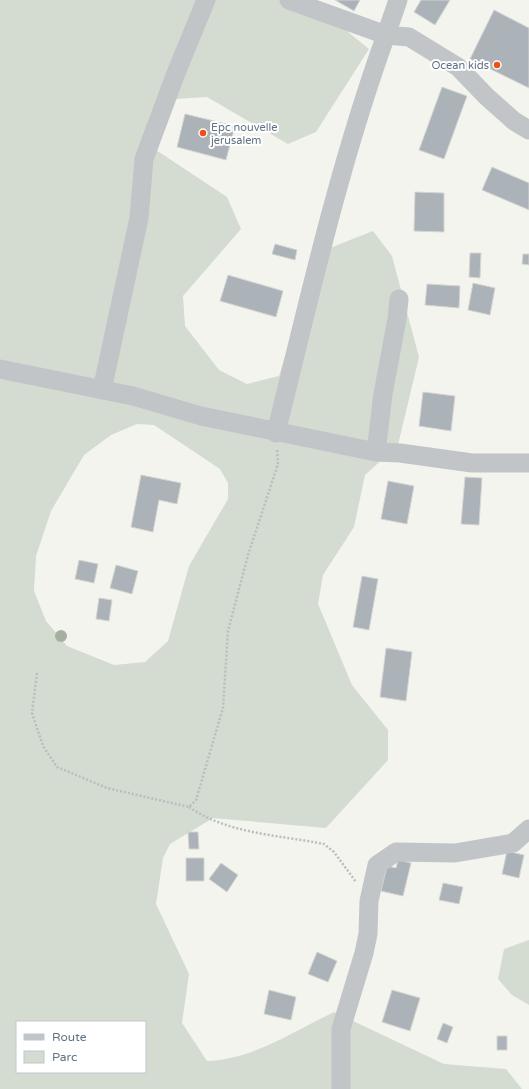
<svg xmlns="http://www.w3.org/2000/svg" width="529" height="1089" font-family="'Varela Round',sans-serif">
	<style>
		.green { fill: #d4dbd0; fill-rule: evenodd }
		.building { fill: #abb2b8; stroke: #d5d5d2 }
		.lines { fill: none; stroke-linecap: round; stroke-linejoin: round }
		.path { stroke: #babdbf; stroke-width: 2.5; stroke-dasharray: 2 2; stroke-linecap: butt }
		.street { stroke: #c1c5c8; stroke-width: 19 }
		.tree { fill: #a5b0a0 }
		.poi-dot { fill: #ef5014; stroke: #fff; stroke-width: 1.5 }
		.labels { text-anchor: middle; stroke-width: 4; stroke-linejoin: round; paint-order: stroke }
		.poi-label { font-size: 11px; fill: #607283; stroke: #fff; text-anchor: end }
	</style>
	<rect width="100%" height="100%" fill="#f4f4ef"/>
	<path class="green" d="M0,0H316L321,10L369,49L316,132L288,144L207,97L176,99L153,148L227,197L241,229L183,296L185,326L219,370L247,384L279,376L317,253L373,231L392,256L419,357L398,445L365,475L354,527L323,575L318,604L352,685L388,730V760L326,828L213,818L170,844L163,858L156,904L189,974L182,1023L207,1061C252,1060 294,1031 334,1012L444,1064L506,1069L522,1089H0ZM137,424L154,425L220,469L228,483V499L189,566L168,641L145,662L114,665L67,646L46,621L34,591L36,556L51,511L84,455L111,435ZM17,1022H145V1072H17Z
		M529,940V1005L512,995L498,979L504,949Z"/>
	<path class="building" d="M335,0H360L354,11Z
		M421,0H450L435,25L414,12Z
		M494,10L529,28V88L470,59Z
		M442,87L467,96L444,159L419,150Z
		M185,114L235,126L226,160L177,147Z
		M492,167L529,183V210L482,190Z
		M415,192L444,193V232L414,231Z
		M275,244L297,250L295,260L272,254Z
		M470,253H481L480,278L469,277Z
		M523,254H529V265L522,264Z
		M228,275L283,291L276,317L220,301Z
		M473,283L495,288L490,315L468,310Z
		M427,284L460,286L459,308L425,305Z
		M423,392L455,396L451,431L419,426Z
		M141,475L181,483L177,504L159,500L153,532L131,527Z
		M465,477L482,478L479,525L461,524Z
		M388,481L414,486L407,524L381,519Z
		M79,560L98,564L94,583L75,579Z
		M116,565L138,571L132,594L110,588Z
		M362,576L378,579L369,630L353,627Z
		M99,598L112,600L109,621L96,619Z
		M386,648L412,652L406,701L380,697Z
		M188,832H198L199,849H189Z
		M507,851L524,855L519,878L502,874Z
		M186,858H204V881H186Z
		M398,860L411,863L403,896L381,891L387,866L396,868Z
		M221,863L238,875L227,892L209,879Z
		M443,883L463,887L459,904L439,900Z
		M317,952L337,961L328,982L308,974Z
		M269,990L296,997L291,1020L264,1014Z
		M392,990L420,998L410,1031L382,1022Z
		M443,1023L453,1027L447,1043L437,1039Z
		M497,1036H507V1050H497Z"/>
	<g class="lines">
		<path class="path" d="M37,673L32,713L43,746L57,767L107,788L189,807L196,800L223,708L228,631L248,555L278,464L277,450
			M189,807C228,834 279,835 324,844L334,852L356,882"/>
		<path class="street" d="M398,0L386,35L409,37L458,67L487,97L514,121L529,130
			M0,369L133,396L201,416L376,452L400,453L472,463H529
			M102,390L139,218L144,159L176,73L206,0
			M276,433C309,299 339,165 386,35L289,0
			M376,452L383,394L397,319L399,299
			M341,1089V1029L364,953L368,934L369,901L377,865L396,852L455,853L513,843L529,829"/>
	</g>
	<circle class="tree" cx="61" cy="636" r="6"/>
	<g class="poi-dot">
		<circle cx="497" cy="65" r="4"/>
		<circle cx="203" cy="133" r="4"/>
	</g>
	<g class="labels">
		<g class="poi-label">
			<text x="489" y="69">Ocean kids</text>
			<text x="211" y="131" text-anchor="start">Epc nouvelle<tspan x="211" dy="13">jerusalem</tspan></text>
		</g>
	</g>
	<rect x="16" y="1021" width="130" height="52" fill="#ffffff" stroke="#bfc7cd"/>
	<rect x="24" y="1034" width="20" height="6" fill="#c1c5c8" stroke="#bfc7cd"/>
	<text x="52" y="1041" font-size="12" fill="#607283">Route</text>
	<rect x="24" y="1051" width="20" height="12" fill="#d4dbd0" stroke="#bfc7cd"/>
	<text x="52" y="1061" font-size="12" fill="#607283">Parc</text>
</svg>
